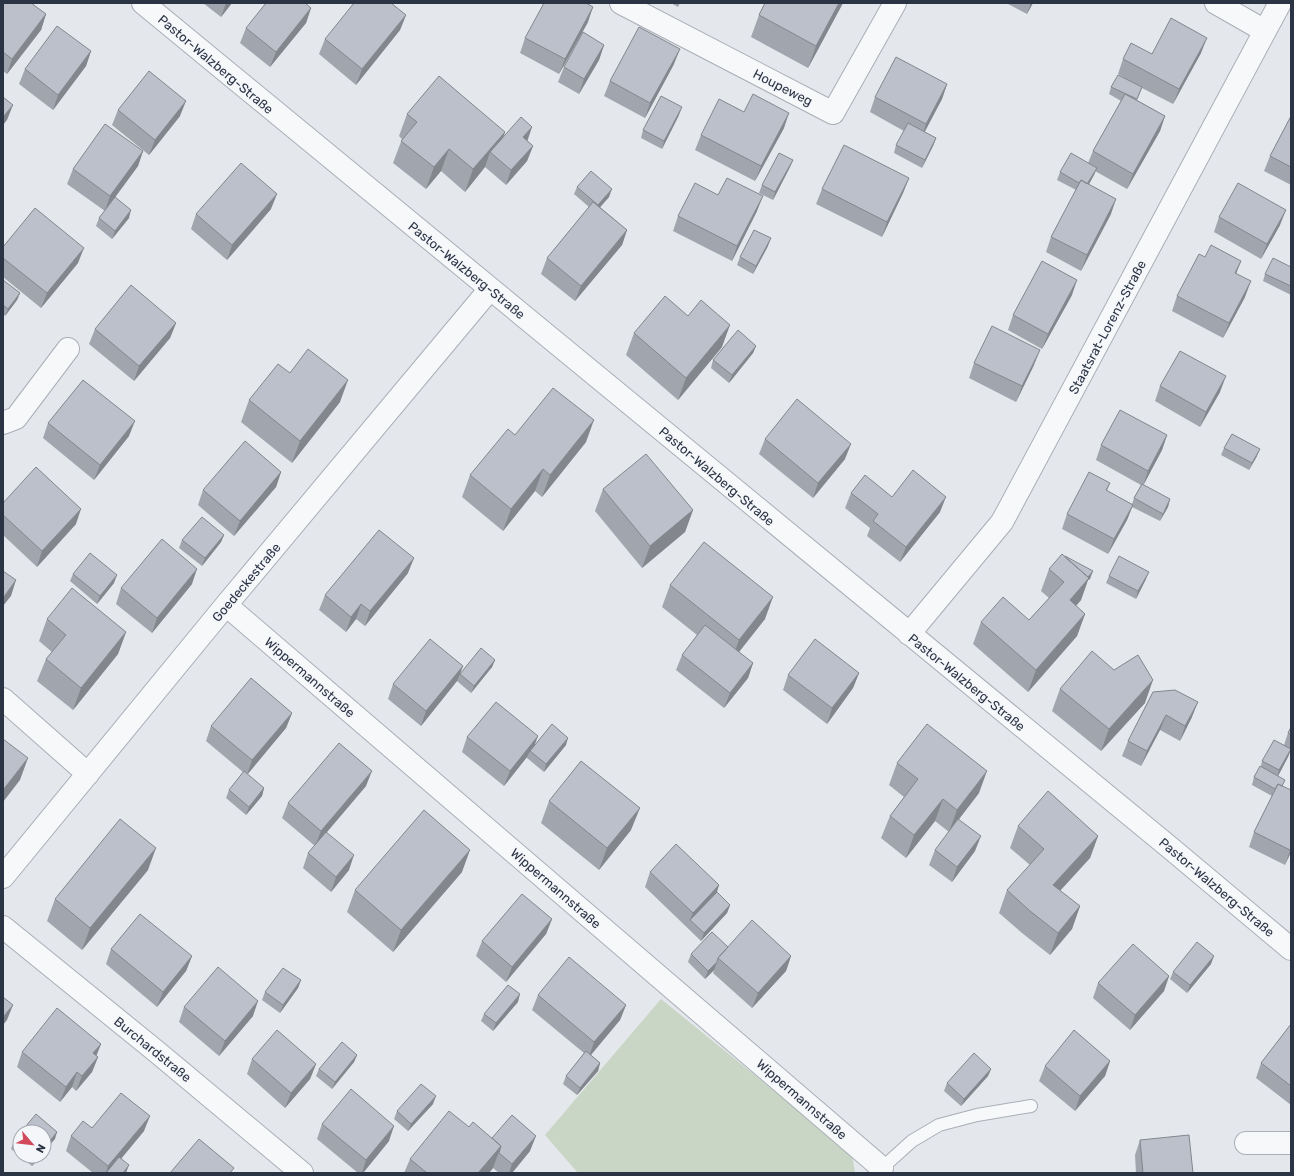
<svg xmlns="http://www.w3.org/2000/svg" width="1294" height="1176" font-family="Rubik,sans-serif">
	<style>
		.green { fill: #c9d6c5 }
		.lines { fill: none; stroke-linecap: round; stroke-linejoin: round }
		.lane-casing { stroke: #a9aeb7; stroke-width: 14 }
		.street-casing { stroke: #a9aeb7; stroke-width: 24 }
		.lane { stroke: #f7f8fa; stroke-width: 12 }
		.street { stroke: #f7f8fa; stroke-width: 22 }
		.wall { fill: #a1a5ae }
		.shaded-wall { fill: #83868d }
		.building { fill: #bbc0ca; stroke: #83868d }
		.labels { text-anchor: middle; stroke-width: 3; stroke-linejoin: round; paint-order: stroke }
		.street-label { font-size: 13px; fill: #2b3445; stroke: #f4f6f9 }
	</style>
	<rect width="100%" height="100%" fill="#e4e7ec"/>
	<path class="green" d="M661,999L852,1154L855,1173H578L545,1135Z"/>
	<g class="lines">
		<defs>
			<path id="lane" d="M882,1168L912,1141L939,1125L977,1115L1031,1106"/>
			<path id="street" d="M143,3L1168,846L1291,949
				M621,3L833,113L895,3
				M1216,3L1265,31
				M3,423L16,418L68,349
				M226,605L882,1168L880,1173
				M909,634L1002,522L1280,3
				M3,699L88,774
				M3,877L226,605L490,289
				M3,927L157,1052L302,1173
				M1246,1143H1291"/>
		</defs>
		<use href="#lane" class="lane-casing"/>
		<use href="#street" class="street-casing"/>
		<use href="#lane" class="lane"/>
		<use href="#street" class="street"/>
	</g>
	<path class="wall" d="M3,3L46,14L41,30L7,74L3,71Z
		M203,3H232L221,17Z
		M671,3H680L678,7Z
		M765,3H843L808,68L751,37L759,15Z
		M1006,3H1033L1027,14Z
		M311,8L306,23L270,67L240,43L246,28Z
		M406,15L400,30L356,85L319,54L325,39Z
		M588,22L559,74L520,53L525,38Z
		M604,45L599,60L579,94L558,82L564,67Z
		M91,51L86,66L53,110L19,84L25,69Z
		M1201,53L1173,104L1142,88L1137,100L1165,116L1160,131L1127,189L1095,171L1094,175L1089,184L1111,214L1081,271L1046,252L1051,237L1076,190L1057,180L1060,172L1088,163L1093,151L1121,101L1109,94L1111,87L1129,81L1118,74L1123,59L1152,54Z
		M674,64L645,118L604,96L610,81Z
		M947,84L942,99L924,132L936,138L933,146L922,168L894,153L896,145L904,131L870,112L875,97Z
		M118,110L180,116L149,155L112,125Z
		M744,112L784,128L755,181L695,150L701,135Z
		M407,114L505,132L503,138L527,141L533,146L527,161L506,185L485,167L465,192L441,171L426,189L393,163L402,139L399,136Z
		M679,115L662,149L641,138L643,130Z
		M1291,116V185L1264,171L1270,156Z
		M143,151L138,166L110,204L129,218L112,239L96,226L99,218L105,211L67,184L73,169Z
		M793,160L790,167L773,200L759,193L762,185Z
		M909,178L903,193L882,237L816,204L822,189Z
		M577,187L609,197L600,207L627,230L622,245L575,301L541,274L547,258L589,207L574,194Z
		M718,195L757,211L732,261L673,231L678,216Z
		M271,209L227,260L191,229L196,214Z
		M1219,217L1280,225L1261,259L1214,232Z
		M768,246L753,274L737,265L740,257Z
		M3,247L78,263L41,308L3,277Z
		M1205,257L1241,261L1236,274L1245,297L1223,338L1172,311L1177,296Z
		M1291,267V295L1263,281L1265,274Z
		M3,280L20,293L17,300L5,316L3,314Z
		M1072,295L1042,349L1008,330L1013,315Z
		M176,323L170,338L134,381L89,344L95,329Z
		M634,333L722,347L678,400L626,355Z
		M756,346L753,353L729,383L711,368L713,360Z
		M974,363L1034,365L1016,402L969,378Z
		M1160,386L1220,392L1200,427L1155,401Z
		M249,400L340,402L292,463L241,422Z
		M48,423L129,436L94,480L43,438Z
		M515,435L586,442L542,497L535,491L503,531L462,497L470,475Z
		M1167,435L1162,450L1143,485L1170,499L1168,507L1160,521L1132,507L1127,520L1108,554L1062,529L1067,514L1110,483L1107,491L1132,504L1134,498L1141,485L1096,460L1101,445Z
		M765,439L845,459L813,498L759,454Z
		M1224,448L1257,456L1249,470L1221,455Z
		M281,472L276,487L234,536L198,505L203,490Z
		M603,489L693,510L685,532L642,568L595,511Z
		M851,493L892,497L940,512L900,562L867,536L870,528L845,508Z
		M3,503L76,524L37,567L3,535Z
		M224,535L221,542L202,566L179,548L182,540Z
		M1049,569L1090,579L1088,580L1081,600L1076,606L1085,614L1077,636L1028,692L973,644L981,622L1029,620L1049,598L1041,591Z
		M408,573L365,626L356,619L346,632L319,610L325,595Z
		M73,574L114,583L97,604L70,581Z
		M1109,576L1146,579L1136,599L1106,583Z
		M192,584L152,633L116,604L121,588Z
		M670,585L765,619L739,652L753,663L748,678L724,708L676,670L682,655L697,635L662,607Z
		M47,619L126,632L118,654L73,710L37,681L46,659L52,652L39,641Z
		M495,660L492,667L471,693L457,681L421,726L388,699L393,684L463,666L460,674Z
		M1114,670L1145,703L1101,751L1052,711L1060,689Z
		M859,673L853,688L827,724L783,690L788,675Z
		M1153,692L1192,717L1180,741L1160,730L1141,766L1122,756L1128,741Z
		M292,713L286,728L247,774L264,788L262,796L246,815L226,798L229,790L243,772L206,741L211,726Z
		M1291,727V753L1290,752L1288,757L1278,776L1283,786L1291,852L1285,865L1249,847L1254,832L1272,796L1252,785L1254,777L1261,766L1262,761L1284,745L1288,733Z
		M538,736L535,744L566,745L544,772L527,758V757L504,786L462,752L467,737Z
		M897,763L979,793L959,819L975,851L952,882L929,865L935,850L949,832L935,821L906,858L881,838L890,816L904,797L889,785Z
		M366,786L327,832L349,870L331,892L303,868L308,853L315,846L282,818L288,803Z
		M549,801L631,830L599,870L541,823Z
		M1018,826L1098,836L1090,858L1060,891L1080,906L1072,929L1050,955L1022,933L999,913L1007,890L1030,865L1010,848Z
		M148,870L82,950L47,921L55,899Z
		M462,872L393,952L347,912L355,890Z
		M650,872L719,885L717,892L730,905L727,913L701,941L645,887Z
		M552,919L546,934L506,982L476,956L482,941Z
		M728,947L791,956L786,971L752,1008L713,973L714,970L705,979L688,962L691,954Z
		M111,949L192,956L186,971L157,1007L106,964Z
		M1211,964L1187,993L1170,979L1173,972Z
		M1169,976L1164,991L1130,1030L1093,998L1098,983Z
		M301,980L298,988L280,1013L262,1000L265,992Z
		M538,995L626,1005L620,1020L591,1055L600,1063L598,1071L577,1095L563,1084L566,1076L584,1053L532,1010Z
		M518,1002L493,1031L481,1021L484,1014Z
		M184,1007L253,1016L219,1056L179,1022Z
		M1291,1024V1105L1256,1078L1261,1063Z
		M101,1044L96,1056L98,1057L92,1072L76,1091L72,1087L60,1102L17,1067L22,1052Z
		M357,1055L354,1062L332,1089L316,1076L319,1069Z
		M252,1059L316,1064L310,1079L285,1108L247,1074Z
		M1110,1061L1105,1076L1075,1111L1039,1081L1045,1066Z
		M991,1069L988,1076L961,1106L944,1091L947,1083Z
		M433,1104L408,1131L394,1119L397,1111Z
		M322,1124L389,1141L363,1173H358L317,1139Z
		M469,1127L492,1138L530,1151L512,1173H499L493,1168L489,1173H404L410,1159Z
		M92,1128L144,1131L121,1159L126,1173H93L66,1151L71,1136Z
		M20,1133V1156H41L32,1166L11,1149L14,1141Z
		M1140,1140L1193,1173H1136L1135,1155Z"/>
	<path class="shaded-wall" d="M226,3H232L221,17Z
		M839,3H843L808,68L816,46Z
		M1031,3H1033L1027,14Z
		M593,7L588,22L559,74L565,59Z
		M311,8L306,23L270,67L276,52Z
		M46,14L41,30L7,74L12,59Z
		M406,15L400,30L356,85L362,69Z
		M1207,38L1201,53L1173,104L1179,89Z
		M604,45L599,60L579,94L584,79Z
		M680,49L674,64L645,118L650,103Z
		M91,51L86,66L53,110L58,95Z
		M947,84L942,99L921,139L926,124Z
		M186,101L180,116L149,155L155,140Z
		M13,105L7,120L3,125V117Z
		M682,107L679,115L662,149L664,141Z
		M789,113L784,128L755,181L761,166Z
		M1165,116L1160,131L1127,189L1133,174Z
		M532,127L527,142L523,137Z
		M505,132L497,154L490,152L485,167L465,192L473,169Z
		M936,138L933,146L922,168L925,160Z
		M533,146L527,161L506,185L511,170Z
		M449,149L441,171L426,189L434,167Z
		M143,151L138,166L105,211L110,196Z
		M793,160L790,167L773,200L775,192Z
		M1097,168L1094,175L1083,195L1086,187Z
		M909,178L903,193L882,237L887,222Z
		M612,189L609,197L595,213L598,205Z
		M277,194L271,209L227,260L232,245Z
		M763,196L757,211L732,261L737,246Z
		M1116,199L1111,214L1081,271L1087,255Z
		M131,210L129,218L112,239L115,231Z
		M1286,210L1280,225L1261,259L1267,244Z
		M627,230L622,245L575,301L581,286Z
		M771,238L768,246L753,274L756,266Z
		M84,248L78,263L41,308L47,293Z
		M1241,261L1235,276V273Z
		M1077,280L1072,295L1042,349L1048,334Z
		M1251,281L1245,297L1223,338L1229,323Z
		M20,293L17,300L5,316L8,309Z
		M176,323L170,338L134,381L139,366Z
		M730,325L722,347L678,400L686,378Z
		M756,346L753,353L729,383L732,375Z
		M1040,350L1034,365L1016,402L1022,386Z
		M1226,376L1220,392L1200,427L1206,412Z
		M348,380L340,402L292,463L300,441Z
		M594,420L586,442L542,497L550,475Z
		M135,421L129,436L94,480L100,465Z
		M1167,435L1162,450L1143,486L1148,471Z
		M851,444L845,459L813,498L818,483Z
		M1260,449L1257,456L1249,470L1252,463Z
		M543,469L535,491L503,531L511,509Z
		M281,472L276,487L234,536L240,521Z
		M946,497L940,512L900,562L906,547Z
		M1170,499L1168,507L1160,521L1163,514Z
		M1133,505L1127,520L1108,554L1114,539Z
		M81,509L76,524L37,567L42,551Z
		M693,510L685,532L642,568L650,546Z
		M224,535L221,542L202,566L205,558Z
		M414,558L408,573L365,626L370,611Z
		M197,569L192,584L152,633L157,618Z
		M1093,571L1090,579L1088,580L1081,600L1062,622L1070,600L1078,588Z
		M1149,572L1146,579L1136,599L1138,591Z
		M117,575L114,583L97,604L100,596Z
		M16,580L11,596L3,606V598Z
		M773,597L765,619L731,662L739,640Z
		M361,604L356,619L346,632L351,617Z
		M1085,614L1077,636L1028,692L1036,670Z
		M126,632L118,654L73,710L81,688Z
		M495,660L492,667L471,693L474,686Z
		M753,663L748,678L724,708L730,693Z
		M463,666L457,681L421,726L426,711Z
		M859,673L853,688L827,724L832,708Z
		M1153,680L1145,703L1101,751L1109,729Z
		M1198,702L1192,717L1180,741L1185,726Z
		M292,713L286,728L247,775L252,760Z
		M1166,715L1160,730L1141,766L1147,751Z
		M538,736L532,751H530L527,757L504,786L510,771Z
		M568,738L566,745L544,772L546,764Z
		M1291,749L1288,757L1277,778L1279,770Z
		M28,758L20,780L3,802V790Z
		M372,771L366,786L315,846L321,831Z
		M987,771L979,793L949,832L957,810Z
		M264,788L262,796L246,815L249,807Z
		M943,799L935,821L906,858L914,835Z
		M640,808L631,830L599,870L607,848Z
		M981,836L975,851L952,882L957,867Z
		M1098,836L1090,858L1045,907L1053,885Z
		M156,848L148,870L82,950L90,928Z
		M1291,848V852L1285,865Z
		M470,850L462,872L393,952L401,930Z
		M354,855L349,870L331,892L336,877Z
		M719,885L714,900L690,920L693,913Z
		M730,905L727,913L701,941L704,933Z
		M1080,906L1072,929L1050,955L1058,933Z
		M552,919L546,934L506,982L512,967Z
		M192,956L186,971L157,1007L163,992Z
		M791,956L786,971L752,1008L758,993Z
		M1214,956L1211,964L1187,993L1190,985Z
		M717,962L714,970L705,979L708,971Z
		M1169,976L1164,991L1130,1030L1135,1015Z
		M301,980L298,988L280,1013L283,1005Z
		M520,994L518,1002L493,1031L496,1023Z
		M258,1001L253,1016L219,1056L225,1041Z
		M13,1005L7,1020L3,1025V1017Z
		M626,1005L620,1020L589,1057L594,1042Z
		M101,1044L95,1059L93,1053Z
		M357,1055L354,1062L332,1089L335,1082Z
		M98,1057L92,1072L76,1091L82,1076Z
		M1110,1061L1105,1076L1075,1111L1080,1096Z
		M600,1063L598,1071L577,1095L580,1088Z
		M316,1064L310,1079L285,1108L291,1093Z
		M991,1069L988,1076L961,1106L964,1099Z
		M77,1072L72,1087L60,1102L66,1087Z
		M436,1096L433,1104L408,1131L411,1124Z
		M150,1116L144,1131L109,1173H106L108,1166Z
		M394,1126L389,1141L363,1173H362L366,1160Z
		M57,1132L55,1139L44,1152V1148Z
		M536,1136L530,1151L512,1173H509L512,1164Z
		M501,1146L493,1168L489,1173H478Z
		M37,1156H41L32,1166L35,1159Z
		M129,1165L126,1173H123Z"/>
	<path class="building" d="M3,3H31L46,14L12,59L3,52Z
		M266,3H305L311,8L276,52L246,28Z
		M354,3H391L406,15L362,69L325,39Z
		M544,3H586L593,7L565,59L525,38Z
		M765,3H839L816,46L759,15Z
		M1171,18L1207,38L1179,89L1123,59L1131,43L1152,54Z
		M57,26L91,51L58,95L25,69Z
		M639,27L680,49L650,103L610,81Z
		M583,32L604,45L584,79L564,67Z
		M896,57L947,84L926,124L875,97Z
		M149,71L186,101L155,140L118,110Z
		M1118,75L1142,87L1137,99L1111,87Z
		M439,76L505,132L473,169L449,149L434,167L401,141L417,122L407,114Z
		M753,94L789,113L761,166L701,135L719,99L744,112Z
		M1125,94L1165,116L1133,174L1093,151Z
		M661,96L682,107L664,141L643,130Z
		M3,97L13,105L3,117Z
		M1291,116V167L1270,156Z
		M521,117L532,127L523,137L533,146L511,170L490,152Z
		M908,123L936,138L925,160L896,145Z
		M105,124L143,151L110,196L73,169Z
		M844,145L909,178L887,222L822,189Z
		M779,153L793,160L775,192L762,185Z
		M1071,153L1097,168L1087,184L1081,180L1079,183L1060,172Z
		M241,163L277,194L232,245L196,214Z
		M591,171L612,189L598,205L577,187Z
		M727,178L763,196L737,246L678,216L695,183L718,195Z
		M1081,180L1116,199L1087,255L1051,237Z
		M1238,183L1286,210L1267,244L1219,217Z
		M115,197L131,210L115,231L99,218Z
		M593,202L627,230L581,286L547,258Z
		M35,208L84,248L47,293L3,258V247Z
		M754,230L771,238L756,266L740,257Z
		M1211,245L1241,261L1235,273L1251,281L1229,323L1177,296L1199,254L1205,257Z
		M1273,258L1291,267V286L1265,274Z
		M1042,261L1077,280L1048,334L1013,315Z
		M3,280L20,293L8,309L3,305Z
		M131,285L176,323L139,366L95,329Z
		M665,296L688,316L701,300L730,325L686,378L634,333Z
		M992,326L1040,350L1022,386L974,363Z
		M738,330L756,346L732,375L713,360Z
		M308,349L348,380L300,441L249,400L278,364L290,373Z
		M1180,351L1226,376L1206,412L1160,386Z
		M83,380L135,421L100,465L48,423Z
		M553,388L594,420L550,475L543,469L511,509L470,475L508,429L515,435Z
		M797,399L851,444L818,483L765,439Z
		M1120,410L1167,435L1148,471L1101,445Z
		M1232,434L1260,449L1252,463L1224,448Z
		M245,441L281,472L240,521L203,490Z
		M646,454L693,510L650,546L603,489Z
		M36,467L81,509L42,551L3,515V503Z
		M913,470L946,497L906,547L873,521L878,514L851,493L865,475L892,497Z
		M1089,472L1110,483L1106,490L1133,505L1114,539L1067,514Z
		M1142,484L1170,499L1163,514L1134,498Z
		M202,517L224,535L205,558L182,540Z
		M379,530L414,558L370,611L361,604L351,617L325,595Z
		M162,539L197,569L157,618L121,588Z
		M704,542L773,597L739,640L670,585Z
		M90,553L117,575L100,596L73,574Z
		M1062,554L1089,578L1070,600L1085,614L1036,670L981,622L1003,597L1029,620L1064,582L1049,569Z
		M1065,556L1093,571L1088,577L1065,557Z
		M1119,556L1149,572L1138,591L1109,576Z
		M3,571L16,580L3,598Z
		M72,588L126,632L81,688L46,659L66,635L47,619Z
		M705,625L753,663L730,693L682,655Z
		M430,639L463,666L426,711L393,684Z
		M815,639L859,673L832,708L788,675Z
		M481,648L495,660L474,686L460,674Z
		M1092,651L1114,670L1138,655L1153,680L1109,729L1060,689Z
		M251,678L292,713L252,760L211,726Z
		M1175,690L1198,702L1185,726L1166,715L1147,751L1128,741L1153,692Z
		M496,702L538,736L510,771L467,737Z
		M552,724L568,738L546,764L530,751Z
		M927,724L987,771L957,810L943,799L914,835L890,816L918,779L897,763Z
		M1291,727V735L1288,733Z
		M3,739L28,758L3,790Z
		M1274,740L1291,749L1279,770L1262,761Z
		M339,743L372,771L321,831L288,803Z
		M581,761L640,808L607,848L549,801Z
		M1260,766L1285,780L1282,786L1278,784L1275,789L1254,777Z
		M244,771L264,788L249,807L229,790Z
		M1278,784L1291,790V848L1290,850L1254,832Z
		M1048,791L1098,836L1053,885L1080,906L1058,933L1030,911L1007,890L1044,849L1018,826Z
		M424,810L470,850L401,930L355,890Z
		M120,819L156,848L90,928L55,899Z
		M958,819L981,836L957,867L935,850Z
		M326,832L354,855L336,877L308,853Z
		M676,844L719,885L693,913L650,872Z
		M717,892L730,905L704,933L690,920Z
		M522,894L552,919L512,967L482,941Z
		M140,914L192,956L163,992L111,949Z
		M752,920L791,956L758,993L718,958Z
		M712,932L728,947L718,958L717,962L708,971L691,954Z
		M1197,942L1214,956L1190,985L1173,972Z
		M1133,944L1169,976L1135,1015L1098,983Z
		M569,957L626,1005L594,1042L538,995Z
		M218,967L258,1001L225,1041L184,1007Z
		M283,968L301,980L283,1005L265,992Z
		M508,985L520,994L496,1023L484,1014Z
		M3,997L13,1005L3,1017Z
		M57,1008L101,1044L93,1053L98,1057L82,1076L77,1072L66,1087L22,1052Z
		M1291,1024V1086L1261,1063Z
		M277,1030L316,1064L291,1093L252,1059Z
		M1074,1030L1110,1061L1080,1096L1045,1066Z
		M342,1042L357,1055L335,1082L319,1069Z
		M586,1051L600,1063L580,1088L566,1076Z
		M974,1053L991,1069L964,1099L947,1083Z
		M421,1084L436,1096L411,1124L397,1111Z
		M351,1089L394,1126L366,1160L322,1124Z
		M121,1093L150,1116L108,1166L71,1136L83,1121L92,1128Z
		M449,1111L469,1127L473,1122L501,1146L478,1173H471L470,1172L469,1173H427L410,1159Z
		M36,1114L57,1132L44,1148V1132H21Z
		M512,1115L536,1136L512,1164L499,1153L501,1146L492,1138Z
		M20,1133V1146L14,1141Z
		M1189,1135L1193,1173H1143L1140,1140Z
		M199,1139L234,1168L230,1173H170Z
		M32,1156H37L35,1159Z
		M119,1157L129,1165L123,1173H106Z"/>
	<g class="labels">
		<g class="street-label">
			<text transform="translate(216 64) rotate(40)" y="5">Pastor-Walzberg-Straße</text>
			<text transform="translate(783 87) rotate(27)" y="5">Houpeweg</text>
			<text transform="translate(467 270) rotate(39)" y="5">Pastor-Walzberg-Straße</text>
			<text transform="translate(1107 327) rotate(-62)" y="5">Staatsrat-Lorenz-Straße</text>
			<text transform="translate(717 476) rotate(40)" y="5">Pastor-Walzberg-Straße</text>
			<text transform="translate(246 582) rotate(-50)" y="5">Goedeckestraße</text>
			<text transform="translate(310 677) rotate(41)" y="5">Wippermannstraße</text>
			<text transform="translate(967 682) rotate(39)" y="5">Pastor-Walzberg-Straße</text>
			<text transform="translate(1217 887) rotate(40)" y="5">Pastor-Walzberg-Straße</text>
			<text transform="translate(556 888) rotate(41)" y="5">Wippermannstraße</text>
			<text transform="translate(153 1049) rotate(39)" y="5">Burchardstraße</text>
			<text transform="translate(802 1099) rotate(41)" y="5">Wippermannstraße</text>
		</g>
	</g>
	<rect width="1294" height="1176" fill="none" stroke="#2b3445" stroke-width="8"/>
	<g transform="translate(32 1144) rotate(118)"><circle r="19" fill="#f4f6f9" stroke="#a4a8b1"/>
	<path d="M0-3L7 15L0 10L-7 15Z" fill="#d1495b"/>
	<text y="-6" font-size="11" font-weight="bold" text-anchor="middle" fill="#2b3445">N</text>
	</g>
</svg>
